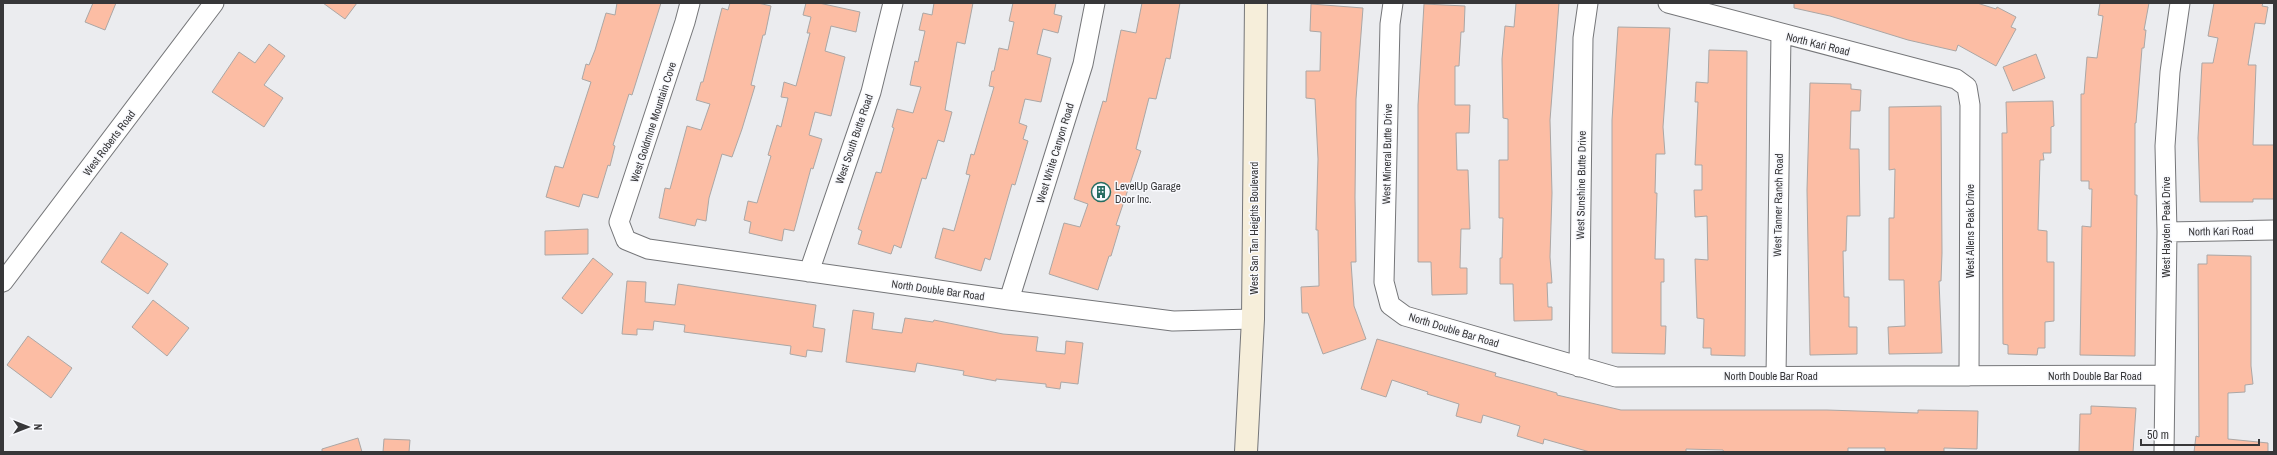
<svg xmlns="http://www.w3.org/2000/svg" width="2277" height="455" font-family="'Archivo Narrow',sans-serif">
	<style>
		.building { fill: #fcbda4; stroke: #aba7a5 }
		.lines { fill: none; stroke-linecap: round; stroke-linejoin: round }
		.street-casing { stroke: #757679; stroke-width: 21 }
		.secondary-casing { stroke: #757679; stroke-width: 24 }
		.street { stroke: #fff; stroke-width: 19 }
		.secondary { stroke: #f6eeda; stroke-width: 22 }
		.labels { text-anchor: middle; stroke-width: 3; stroke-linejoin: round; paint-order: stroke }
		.street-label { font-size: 11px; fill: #373739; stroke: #f8f9fd }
		.poi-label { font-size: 11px; fill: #373739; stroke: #f8f9fd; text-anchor: start }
	</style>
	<rect width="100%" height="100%" fill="#ebecef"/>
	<path class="building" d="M93,3H116L105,30L85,22Z
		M323,3H357L345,19Z
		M617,3H661L632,95L629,94L613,145L615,146L610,166L608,165L598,198L583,194L579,207L546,197L555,166L563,168L591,82L582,79L586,64L589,65L595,50L606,13L615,15Z
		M730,3H758L771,6L765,35H763L751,85L755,86L742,129L732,157L722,154L709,198L706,221L697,219L695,226L659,218L665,188L670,189L687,126L701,130L710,104L696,100L701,82H703L722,8L728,10Z
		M806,3H819L860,12L856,32L831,26L825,51L845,57L831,116L815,112L809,135L822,139L813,169L811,168L794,231L784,229L782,241L749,233L751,222L744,220L748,201L757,203L771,156L768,155L777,125L781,127L788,98L781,97L784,82L796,86L810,33H807L811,17L803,15Z
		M934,3H973L965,44L957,42L945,110L952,112L944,142L938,140L926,179L922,178L901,248L894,245L891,254L858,244L862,231L858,229L876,172L881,173L894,128L892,127L897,109L913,113L921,87L910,85L915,61L918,62L925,31L919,30L923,13L932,15Z
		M1013,3H1056L1054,14L1062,16L1058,33L1043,29L1037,54L1051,58L1041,102L1025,99L1019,123L1027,126L1023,139L1028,141L1015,185L1012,184L990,260L985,258L981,271L935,258L943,228L954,231L970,175L966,174L971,154L974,155L994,87L989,86L992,71H994L999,48L1008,50L1014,22L1009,21Z
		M1142,3H1180L1170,59L1166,58L1156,99L1149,98L1136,149L1141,151L1116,225L1120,226L1111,256H1109L1098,290L1049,274L1064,223L1080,227L1088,204L1074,199L1103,101L1106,102L1121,30L1136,33Z
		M1516,3H1559L1550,120L1552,193L1550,257L1552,283H1547L1548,307H1552V320L1514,321L1513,284H1500V258H1502L1503,218H1499V160H1508V119L1503,118L1502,59L1505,26L1514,27Z
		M1794,3H1977L1996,9L1997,7L2016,17L2011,27L2016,29L1996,66L1958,45L1956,51L1908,40L1830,16L1794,8Z
		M2100,3H2149L2144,30H2146L2144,48H2142L2136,123H2135V195H2137L2135,356L2080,355L2082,226L2091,227L2092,189H2089V181H2081V94H2084L2087,57L2097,58L2103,16L2098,15Z
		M2214,3H2263L2262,6L2268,7L2265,24L2255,23L2248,65H2256L2253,145H2274V199H2253V202H2200L2198,138L2202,63H2213L2218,38L2208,36Z
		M1311,4L1363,8L1356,99L1355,197L1356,262H1351L1354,306L1366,339L1323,354L1308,313H1302L1301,287L1319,286L1318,230H1316L1318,159L1315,99L1306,98V71H1320L1321,32L1310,31Z
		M1424,4L1465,6L1464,32H1461L1459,66H1455V105H1470L1469,133H1456L1457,170H1468L1470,229H1461L1460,268H1467V294L1432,295L1431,262H1418V105Z
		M1618,27L1670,28L1663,127L1665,154H1656L1655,193H1657L1655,259H1664V282H1661V326H1666L1665,354L1612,353V120Z
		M269,44L285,56L264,85L283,98L264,127L212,92L239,52L255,63Z
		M1709,50L1747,51L1745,356L1711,355V348H1703L1704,319L1697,318L1695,259L1708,260L1707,216L1695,217L1694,190H1702V165H1695L1698,102H1695L1696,82L1708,83Z
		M2036,54L2045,78L2013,91L2003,67Z
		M1810,83L1851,84V89L1861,90L1860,111H1851L1850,149H1859L1860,216H1847L1846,251H1843L1844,297H1849V327H1857V354L1810,355L1807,190Z
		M2053,101L2054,126L2051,127V153H2043L2044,160H2040L2038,230L2047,231V262H2054V321L2045,322V348H2038L2037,355L2008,354V345L2003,344L2002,133H2007L2006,102Z
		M1941,106L1942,253L1941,281H1939L1942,353L1889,354L1888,327L1905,326L1904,280H1889V218H1894L1895,169L1889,170V107Z
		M588,229V254L545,255V231Z
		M121,232L168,264L148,294L101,262Z
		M2207,255L2251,256V366L2253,384L2245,385V392L2228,393V439L2268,443V452H2194L2196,436L2199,437L2198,264H2207Z
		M593,258L613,274L582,314L562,298Z
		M627,281L646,282L645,302L675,305L678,284L816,305L813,327L825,329L822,352L807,350L806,357L790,354L791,346L684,332L685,325L654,321L653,330L637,329V335L622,334Z
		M153,300L189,328L167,356L132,327Z
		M853,310L874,313L872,329L902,333L905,318L933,322L934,320L1003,334L1038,337L1036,351L1065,354L1066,341L1083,343L1078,384L1061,382L1060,389L1046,387V384L996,379V381L963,375L964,371L917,363L915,372L846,362Z
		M28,336L72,368L51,398L7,365Z
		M1377,339L1496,373L1495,376L1557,393V395L1621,410H1827L1918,413V410L1978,411L1977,449L1944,448V452H1885V448H1848V452H1724L1723,450L1686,449V452H1590L1544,439L1543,444L1517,436L1520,426L1483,415L1481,423L1456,416L1459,404L1427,394L1428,392L1392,380L1386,397L1361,389Z
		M2091,406L2136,408L2133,452H2079L2080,414H2091Z
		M358,438L362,452H322V449Z
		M384,439L410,440L409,452H383Z"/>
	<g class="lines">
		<defs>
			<path id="street" d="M690,3L685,22L619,222L626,240L648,249L1009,300L1173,321L1253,319
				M1393,3L1390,24L1384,282L1390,305L1405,316L1616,377L2165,375
				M1668,3L1956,79L1967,87L1970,105L1969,376
				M2167,232L2274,230
				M809,272L871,92L893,3
				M3,282L214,3
				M1009,300L1083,64L1095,3
				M1579,367L1583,38L1588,3
				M1776,376L1781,34
				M2164,452L2167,232L2165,146L2170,72L2180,3"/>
			<path id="secondary" d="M1246,452L1253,319L1256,3"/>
		</defs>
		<use href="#street" class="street-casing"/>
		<use href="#secondary" class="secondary-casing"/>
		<use href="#street" class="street"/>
		<use href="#secondary" class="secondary"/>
	</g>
	<defs>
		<symbol id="building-ring" viewBox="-11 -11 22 22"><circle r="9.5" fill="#f8f9fd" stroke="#266d62" stroke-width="1.5"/><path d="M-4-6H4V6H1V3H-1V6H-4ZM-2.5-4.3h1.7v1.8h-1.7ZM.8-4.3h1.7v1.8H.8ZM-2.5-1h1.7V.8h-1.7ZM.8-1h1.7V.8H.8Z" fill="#266d62"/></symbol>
	</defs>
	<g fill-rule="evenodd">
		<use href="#building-ring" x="1090" y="181" width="22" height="22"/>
	</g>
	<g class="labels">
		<g class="street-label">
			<text transform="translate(1818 44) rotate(14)" y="4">North Kari Road</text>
			<text transform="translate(653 122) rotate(-72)" y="4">West Goldmine Mountain Cove</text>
			<text transform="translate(854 139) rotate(-71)" y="4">West South Butte Road</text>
			<text transform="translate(109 143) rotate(-53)" y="4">West Roberts Road</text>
			<text transform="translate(1055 153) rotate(-73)" y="4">West White Canyon Road</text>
			<text transform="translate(1387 154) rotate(-89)" y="4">West Mineral Butte Drive</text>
			<text transform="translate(1581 185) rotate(-89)" y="4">West Sunshine Butte Drive</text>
			<text transform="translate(1778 205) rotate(-89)" y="4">West Tanner Ranch Road</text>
			<text transform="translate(2166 227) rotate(-90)" y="4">West Hayden Peak Drive</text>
			<text transform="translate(1254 228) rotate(-90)" y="4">West San Tan Heights Boulevard</text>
			<text transform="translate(1970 231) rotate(-90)" y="4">West Allens Peak Drive</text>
			<text transform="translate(2221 231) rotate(-1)" y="4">North Kari Road</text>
			<text transform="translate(938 290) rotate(8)" y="4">North Double Bar Road</text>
			<text transform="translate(1454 330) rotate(17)" y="4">North Double Bar Road</text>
			<text x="1771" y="380">North Double Bar Road</text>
			<text x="2095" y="380">North Double Bar Road</text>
		</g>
		<g class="poi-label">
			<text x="1115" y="190">LevelUp Garage<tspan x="1115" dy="13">Door Inc.</tspan></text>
		</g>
	</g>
	<rect width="2277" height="455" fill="none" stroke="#373739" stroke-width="8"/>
	<g transform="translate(28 427) rotate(90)" stroke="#f8f9fd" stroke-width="3" paint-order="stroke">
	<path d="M0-3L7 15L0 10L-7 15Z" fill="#373739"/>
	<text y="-6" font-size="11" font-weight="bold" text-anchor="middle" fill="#373739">N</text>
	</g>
	<path d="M2141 439v6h118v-6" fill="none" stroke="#373739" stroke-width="2"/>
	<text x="2147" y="439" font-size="12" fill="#373739" stroke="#f8f9fd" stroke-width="3" paint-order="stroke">50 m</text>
</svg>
